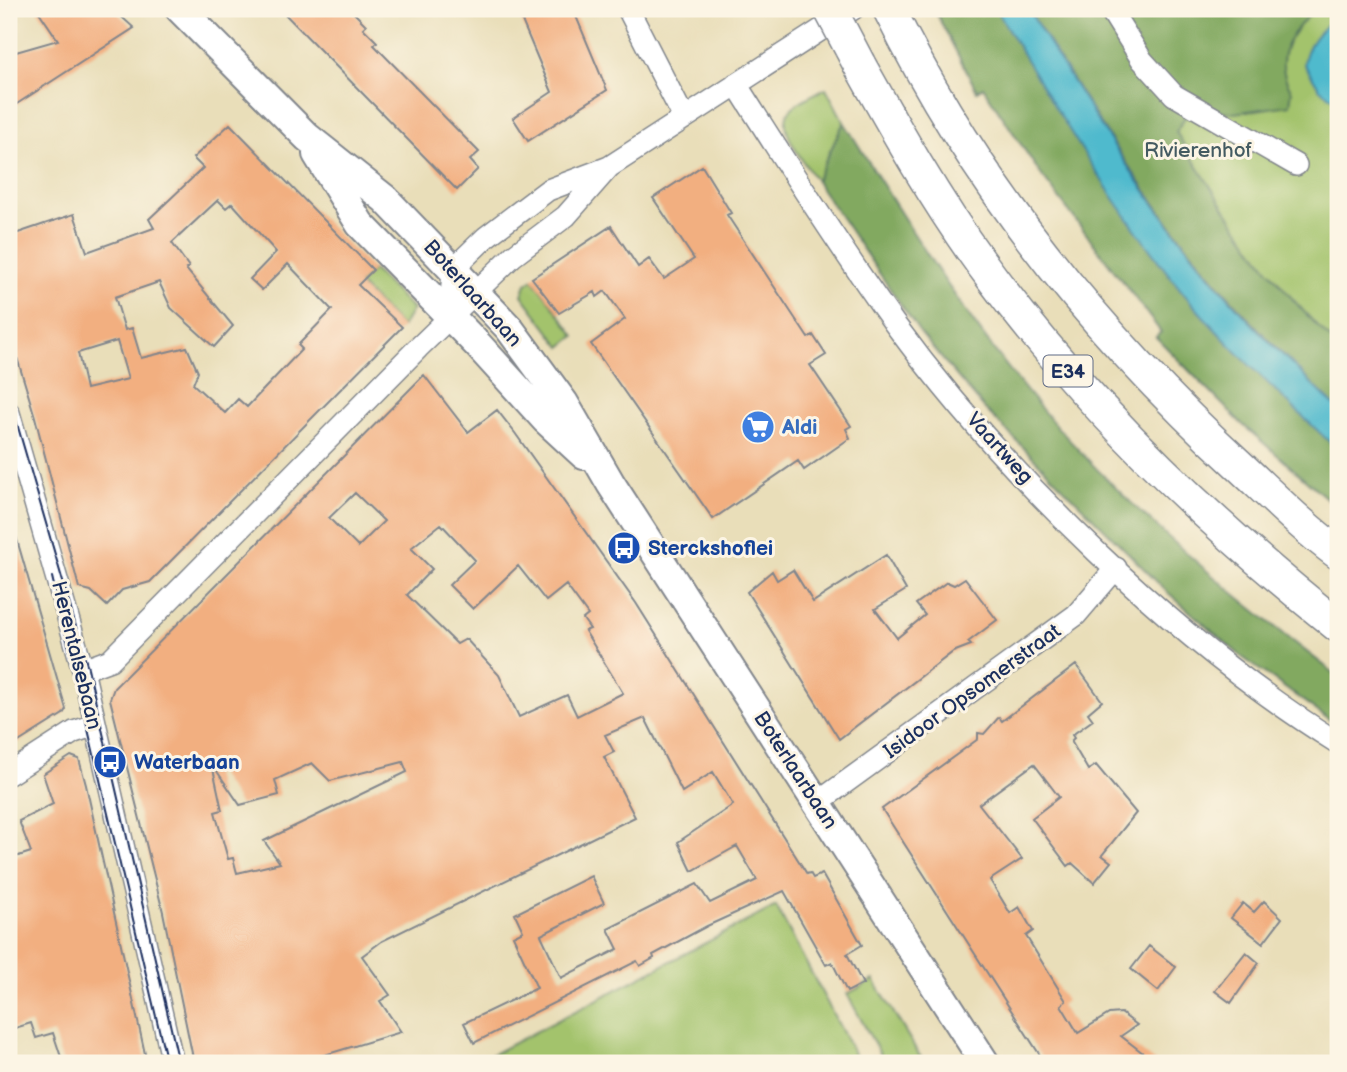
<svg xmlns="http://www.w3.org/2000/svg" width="1347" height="1072" font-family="'Balsamiq Sans',sans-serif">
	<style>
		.green { fill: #a3c36c; stroke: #5f7965; stroke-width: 2 }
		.forest { fill: #82a960; stroke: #4e6c5f; stroke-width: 2 }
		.water { fill: #50bacd; stroke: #367496; stroke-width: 2 }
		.building { fill: #f2af80; fill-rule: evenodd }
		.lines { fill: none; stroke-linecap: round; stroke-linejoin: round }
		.minor-casing { stroke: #82868c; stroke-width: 24 }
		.major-casing { stroke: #82868c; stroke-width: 32 }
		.highway-casing { stroke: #82868c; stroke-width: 35 }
		.minor { stroke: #fff; stroke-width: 21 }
		.major { stroke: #fff; stroke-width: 28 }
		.highway { stroke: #fff; stroke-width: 32 }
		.tram { stroke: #1b2f5e; stroke-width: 2 }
		.highway-bridge-casing { stroke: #82868c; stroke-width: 35; stroke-linecap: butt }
		.highway-bridge { stroke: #fff; stroke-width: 32 }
		.labels { text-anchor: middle; stroke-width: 6; stroke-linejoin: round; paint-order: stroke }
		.shield { fill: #fcf5e5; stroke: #5e6a86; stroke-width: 2 }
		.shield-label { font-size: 19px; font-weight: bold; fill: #1b2f5e }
		.park-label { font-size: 21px; fill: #445b62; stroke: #fcf5e5 }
		.street-label { font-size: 21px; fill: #1b2f5e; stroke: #fcf5e5 }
		.shop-label { font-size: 21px; font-weight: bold; fill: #366cbe; stroke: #fcf5e5; text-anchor: start }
		.transit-label { font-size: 21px; font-weight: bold; fill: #164399; stroke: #fcf5e5; text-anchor: start }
	</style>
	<rect width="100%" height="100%" fill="#fcf5e5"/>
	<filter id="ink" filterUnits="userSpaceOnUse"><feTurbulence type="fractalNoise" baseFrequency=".0143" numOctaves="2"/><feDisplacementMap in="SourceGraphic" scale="14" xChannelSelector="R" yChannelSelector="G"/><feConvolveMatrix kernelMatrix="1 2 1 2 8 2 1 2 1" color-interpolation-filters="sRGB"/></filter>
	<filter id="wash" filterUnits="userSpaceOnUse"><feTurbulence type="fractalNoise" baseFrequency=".00686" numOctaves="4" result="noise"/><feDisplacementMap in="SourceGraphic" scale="28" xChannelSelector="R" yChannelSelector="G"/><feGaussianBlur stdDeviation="1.57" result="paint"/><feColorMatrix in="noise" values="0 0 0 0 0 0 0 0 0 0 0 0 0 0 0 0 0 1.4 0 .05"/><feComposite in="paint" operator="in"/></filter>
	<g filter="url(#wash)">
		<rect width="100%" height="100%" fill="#e9deb9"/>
		<path class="green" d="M934,9H1338V508L1241,423L1156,337L1161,332L1040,173L983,87L977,91Z
			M826,88L844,122L816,181C806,164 772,126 792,108C801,99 815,94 826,88Z
			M373,270L413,309L402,327L359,284Z
			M533,279L575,336L561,347L522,295L526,284Z
			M776,906L859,1063L478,1062Z
			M874,980L923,1061L920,1063H885L847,994Z"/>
		<path class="forest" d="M934,9H996C1054,104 1111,202 1181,290C1228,348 1284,398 1338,450V508L1241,423L1156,337L1161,332L1040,173L983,87L977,91Z
			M1028,9H1315C1291,33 1270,58 1292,91L1290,105L1234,113L1192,106L1176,132C1224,209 1271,284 1338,346V409C1290,363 1244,316 1202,265C1137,185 1082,96 1028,9Z
			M844,122C897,208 949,293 1012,373C1102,488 1223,588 1338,676V726L1242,657L1165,590L983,407L921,334L816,181Z"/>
		<path class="water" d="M996,9H1028C1095,120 1168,236 1258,330C1284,357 1311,383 1338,409V450C1284,398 1228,348 1181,290C1111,202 1053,105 996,9Z
			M1338,14V102L1320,89L1304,64C1306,42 1323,28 1338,14Z"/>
		<g id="blocks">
			<path class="building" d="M37,9H113L134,28L9,109V54L58,40Z
				M280,9H350L366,25L363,28L377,42L374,45L479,152L470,160L478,169L457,190Z
				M517,9H573L607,90L528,141L513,118L552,92Z
				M230,124L373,270L358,285L402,327L150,582L122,590L107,606L91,591L79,588L35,417L9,331V236L74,214L87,252L154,228L149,219L203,168L193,158ZM218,200L226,208L232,203L276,252L250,279L262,290L288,264L332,310L298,345L302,349L247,407L238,399L225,413L193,384L198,372L187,347L141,358L132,328L125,330L115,297L159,282L171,308L214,347L233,326L186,269L189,267L172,243ZM117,341L128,379L86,389L78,353Z
				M702,166L731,213L727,215L808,338L813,335L826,355L810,365L851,426L846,429L850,438L804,470L798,461L713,519L591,344L625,319L605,291L597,297L595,292L559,313L532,278L611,226L638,267L649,259L664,279L694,259L653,198Z
				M424,375L468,432L497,410L515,433L636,603L807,874L810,873L813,878L822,874L862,945L847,954L863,984L847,992L832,962L826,965L784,891L707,926L653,955L654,958L640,966L637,961L474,1043L464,1023L537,988L513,936L523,931L515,914L591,876L604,903L541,935L561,978L618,949L608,929L697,884L710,903L757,880L737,846L692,871L678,842L733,805L713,772L682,792L645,718L605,735L614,752L604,757L635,817L382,941L362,956L390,995L380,1001L401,1032L298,1063H194L163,912L110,699L114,688ZM355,493L384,521L358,547L329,518ZM441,524L475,560L449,585L473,609L518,566L546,601L566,585L588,615L583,619L590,629L585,631L623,693L577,716L567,695L519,717L499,675L466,639L457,644L407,595L432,569L411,548ZM403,762L407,772L264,841L280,863L237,873L233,858L228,859L215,812L222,810L212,764L240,805L279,795L275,780L312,763L330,781Z
				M13,526L66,709L63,714L9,748V527Z
				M886,555L906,590L875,609L897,638L925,615L916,604L947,582L954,585L965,578L997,620L968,642L971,645L953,652L839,739L747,592L772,571L777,580L793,570L813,602Z
				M1076,665L1102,701L1088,713L1093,720L1072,735L1074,738L1071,741L1088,770L1096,765L1136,813L1102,855L1111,862L1094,883L1072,863L1068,866L1032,818L1059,797L1034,764L979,804L1022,859L990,880L1010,913L1019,907L1033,931L1026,936L1066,1001L1061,1005L1078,1033L1109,1014L1121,1013L1137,1025L1121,1036L1156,1063H1045L882,809L978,739V733L984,734L999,717L1002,721Z
				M71,756L79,759L86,785L147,1063H63L53,1033L36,1038L31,1023L9,1030V859L31,852L19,821L53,804L43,774Z
				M1264,901L1282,918L1263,943L1231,918L1243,903L1254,912Z
				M1149,946L1176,967L1158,991L1131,969Z
				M1246,952L1259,963L1231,1003L1215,991Z"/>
		</g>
	</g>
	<g filter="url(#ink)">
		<use href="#blocks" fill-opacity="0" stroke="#82868c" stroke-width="2"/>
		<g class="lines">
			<defs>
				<path id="minor" d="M628,9L684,118
					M1110,9L1142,60L1174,95L1296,165
					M736,84C787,165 838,245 894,323C1005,475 1177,643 1338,743
					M450,317L453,269L486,237L548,190L609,167L853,9
					M9,413L83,670L173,1063
					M83,670L110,660L418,348L513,256L566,216L609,167
					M9,774L74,732L95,725
					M817,803L1076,615L1116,568"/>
				<path id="major" d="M180,9L307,137L385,199L509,328L564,403L611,484L985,1063
					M317,154L360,224L478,345L546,420L584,455"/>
				<path id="highway" d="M889,9C975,184 1100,338 1243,469C1274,498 1304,528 1338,553
					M859,64C897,132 935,200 981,263C1081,401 1205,520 1338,626"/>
			</defs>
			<use href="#minor" class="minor-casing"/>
			<use href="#major" class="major-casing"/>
			<use href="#highway" class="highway-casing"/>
			<use href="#minor" class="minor"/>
			<use href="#major" class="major"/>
			<use href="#highway" class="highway"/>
			<path class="tram" d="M9,396L88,668L179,1063
				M52,577L167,1063"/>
			<defs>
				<path id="highway-bridge" d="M830,9L859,64"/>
			</defs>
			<use href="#highway-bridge" class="highway-bridge-casing"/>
			<use href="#highway-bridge" class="highway-bridge"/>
		</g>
	</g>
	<defs>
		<symbol id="supermarket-disc" viewBox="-11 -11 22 22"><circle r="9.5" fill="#3f7fe0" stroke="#fcf5e5"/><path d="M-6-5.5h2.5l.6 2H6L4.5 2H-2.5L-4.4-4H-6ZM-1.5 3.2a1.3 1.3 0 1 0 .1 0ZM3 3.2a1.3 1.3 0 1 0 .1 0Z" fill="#fff"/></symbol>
		<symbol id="bus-disc" viewBox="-11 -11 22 22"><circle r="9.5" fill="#1a4fb4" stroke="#fcf5e5"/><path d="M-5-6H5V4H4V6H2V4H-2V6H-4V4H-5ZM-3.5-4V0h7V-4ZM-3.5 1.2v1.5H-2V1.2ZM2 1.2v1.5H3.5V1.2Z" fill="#fff"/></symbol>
	</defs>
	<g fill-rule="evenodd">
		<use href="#supermarket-disc" x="739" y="408" width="38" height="38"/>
		<use href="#bus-disc" x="605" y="529" width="38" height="38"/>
		<use href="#bus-disc" x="91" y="743" width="38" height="38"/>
	</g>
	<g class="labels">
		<rect class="shield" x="1043.5" y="355.5" width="49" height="31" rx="5"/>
		<g class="shield-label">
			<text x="1068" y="378">E34</text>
		</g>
		<g class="park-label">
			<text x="1198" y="157">Rivierenhof</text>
		</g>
		<g class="street-label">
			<text transform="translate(473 293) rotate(48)" y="7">Boterlaarbaan</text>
			<text transform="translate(1000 448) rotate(48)" y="7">Vaartweg</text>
			<text transform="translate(77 655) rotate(76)" y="7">Herentalsebaan</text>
			<text transform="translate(972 691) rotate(-36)" y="7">Isidoor Opsomerstraat</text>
			<text transform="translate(796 770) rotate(57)" y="7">Boterlaarbaan</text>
		</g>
		<g class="shop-label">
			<text x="782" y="434">Aldi</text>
		</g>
		<g class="transit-label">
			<text x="648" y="555">Sterckshoflei</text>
			<text x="134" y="769">Waterbaan</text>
		</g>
	</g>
	<rect width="1347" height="1072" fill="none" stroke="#fcf5e5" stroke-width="35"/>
</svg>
